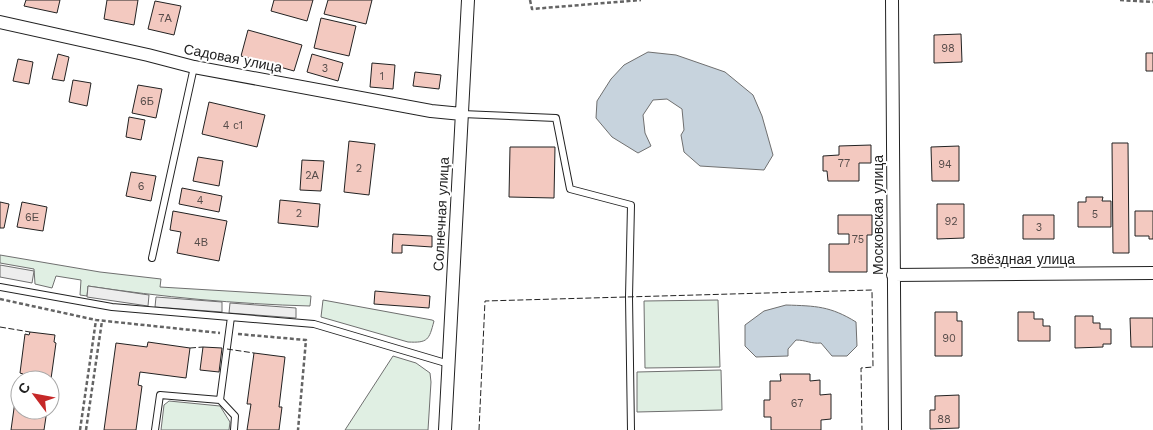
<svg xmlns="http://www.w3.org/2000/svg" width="1153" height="430" font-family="'Work Sans',sans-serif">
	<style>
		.green { fill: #e0efe3; stroke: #6f6f6f }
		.parking { fill: #ededed; stroke: #6f6f6f }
		.water { fill: #c7d3dd; stroke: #6f6f6f }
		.building { fill: #f3c9c0; stroke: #222 }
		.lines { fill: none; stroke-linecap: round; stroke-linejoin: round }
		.service-casing { stroke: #222; stroke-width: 8 }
		.minor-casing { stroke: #222; stroke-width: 14 }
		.path { stroke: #646464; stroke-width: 2.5; stroke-dasharray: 4 2.5; stroke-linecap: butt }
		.service { stroke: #fff; stroke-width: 6 }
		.minor { stroke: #fff; stroke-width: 12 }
		.fence { stroke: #222; stroke-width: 1; stroke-dasharray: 6 2.5; stroke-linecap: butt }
		.labels { text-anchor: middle; stroke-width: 4; stroke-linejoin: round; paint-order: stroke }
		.number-label { font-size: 11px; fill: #564c4a }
		.street-label { font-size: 14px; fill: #222; stroke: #fff }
	</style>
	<rect width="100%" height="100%" fill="#fff"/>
	<path class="green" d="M0,255L100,272L161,279L160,287L311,296L310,306C236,304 162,297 88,286L87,296L80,295L81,280L56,276L52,288L35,284L34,269L0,263Z
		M323,300L432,320L434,321C429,340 428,343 408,342L321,317Z
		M718,300L720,367L645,368L644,301Z
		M393,356L416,363L430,373L431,382L428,430H345Z
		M721,370L722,410L637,412V372Z
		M169,401L220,406L230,422L229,430H161L164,405Z"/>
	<path class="parking" d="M0,265L34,271L32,283L0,277Z
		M88,286L149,295L148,306L87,297Z
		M156,297L222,302V312L155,307Z
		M230,303L296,308V318L229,313Z"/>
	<path class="water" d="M648,52L676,55L725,72L753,95L762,116L773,155L764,170L700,166L684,152L681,135L684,130L682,109L667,99L653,100L643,115L645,133L651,146L638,153L612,137L596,118L597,101L611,79L624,65Z
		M786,305C816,306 830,306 856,322L857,346L847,356H832L821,343C811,344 806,340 796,340L788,349V356L756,357L745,346V325L764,311Z"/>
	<path class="building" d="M26,0H60L57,13L24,6Z
		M107,0H138L134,25L104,19Z
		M274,0H313L307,21L271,11Z
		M328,0H372L366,24L324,14Z
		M155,1L181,6L174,35L148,29Z
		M321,18L356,26L349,56L314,48Z
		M248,30L302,45L294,71L241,56Z
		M961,34L962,62L934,63V35Z
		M1146,53H1153V71H1146Z
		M58,54L69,57L64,81L52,79Z
		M312,54L343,63L338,81L307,72Z
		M18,59L33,62L29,84L13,81Z
		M372,63L395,65L393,89L370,87Z
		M415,72L441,75L439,89L413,86Z
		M73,80L91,83L87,106L69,102Z
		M138,85L162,89L156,118L132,113Z
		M209,102L265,115L257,147L202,134Z
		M129,117L145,120L141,140L126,137Z
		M349,141L375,144L369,195L344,192Z
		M1112,143H1128L1129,253H1113Z
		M871,145V163H859V181H828L827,171H823V156L839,155V146Z
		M959,146V181H932L931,147Z
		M510,147H555L554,198L509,197Z
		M198,157L223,161L219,186L193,181Z
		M302,160L324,161L321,191L300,190Z
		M131,172L156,176L151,201L126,196Z
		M182,188L222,196L219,212L179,204Z
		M1086,197H1103L1102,201H1111V227H1078V202H1086Z
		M280,200L320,204L318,227L278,223Z
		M0,202L9,204L4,228H0Z
		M22,202L47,207L43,231L17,227Z
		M937,204H964V238L937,239Z
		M173,211L227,221L219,261L177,253L181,232L170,230Z
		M1135,211H1153V239H1149V236H1135Z
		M838,215H872V235H867V272H829V244H849V234H838Z
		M1023,215H1054V239H1023Z
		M393,234L432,236V247L402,245V253H392Z
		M375,291L430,296L429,308L374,304Z
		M935,312H957V321H962V356H935Z
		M1018,312H1034V319H1043V326H1050V341H1018Z
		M1075,316H1093V323H1100V329H1111V344H1103V347L1075,348Z
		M1130,318H1153V347H1131Z
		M30,332L55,335L54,342L56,343L50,386V380H22L23,374L20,373L25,334L29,335Z
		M148,342L190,348L186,378L140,372L138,385L142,386L136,430H104L116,343L147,347Z
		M203,347L222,348L219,372L200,370Z
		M254,353L285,357L279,407H282L279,430H247L251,404H247Z
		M780,374H810V381L820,380V395L831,394V419L821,420V430H771V417H764V400H770V381H781Z
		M16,394L20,395V410H47L44,430H11Z
		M959,395V428L930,429V410H935V396Z"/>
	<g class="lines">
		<defs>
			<path id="service" d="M462,114L556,118L570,189L631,205L629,297L631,430
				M152,258L194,67
				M0,287L112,307L314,324L449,364
				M220,400L231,317
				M155,430L160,395L220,400L235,416L234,430"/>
			<path id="minor" d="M892,0L895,430
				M0,22L148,55L194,67L431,111L462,114
				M893,275L1153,273
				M445,430L468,0"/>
		</defs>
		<use href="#service" class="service-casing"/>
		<use href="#minor" class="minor-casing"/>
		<path class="path" d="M530,0L532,9L641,0
			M1120,0L1153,2
			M0,299L96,320L220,333
			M238,334L306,340L298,430
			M80,430L96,320
			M86,430L102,321"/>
		<use href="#service" class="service"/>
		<use href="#minor" class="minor"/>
		<path class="fence" d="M0,327L30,332
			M190,348L203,347
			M227,349L254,353
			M479,430L485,301L872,290L873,367L861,368L862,430"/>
	</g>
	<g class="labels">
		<g class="number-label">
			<text x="165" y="22">7А</text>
			<text x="948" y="52">98</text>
			<text x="325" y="72">3</text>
			<text x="382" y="80">1</text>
			<text x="147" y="105">6Б</text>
			<text x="233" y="129">4 с1</text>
			<text x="844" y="167">77</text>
			<text x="945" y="168">94</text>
			<text x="359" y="172">2</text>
			<text x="312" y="179">2А</text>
			<text x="141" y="190">6</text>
			<text x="200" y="204">4</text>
			<text x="299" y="217">2</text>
			<text x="1095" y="218">5</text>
			<text x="32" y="221">6Е</text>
			<text x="951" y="225">92</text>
			<text x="1039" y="231">3</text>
			<text x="858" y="243">75</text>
			<text x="201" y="246">4В</text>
			<text x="949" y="342">90</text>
			<text x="797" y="407">67</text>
			<text x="944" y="423">88</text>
		</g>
		<g class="street-label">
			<text transform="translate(233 58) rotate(11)" y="5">Садовая улица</text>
			<text transform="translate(441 214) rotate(-87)" y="5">Солнечная улица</text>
			<text transform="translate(878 215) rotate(-90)" y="5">Московская улица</text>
			<text x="1023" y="264">Звёздная улица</text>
		</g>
	</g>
	<g transform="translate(35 395) rotate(302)"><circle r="24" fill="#ffffff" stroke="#a7a7a7"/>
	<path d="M0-4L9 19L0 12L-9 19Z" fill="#c62828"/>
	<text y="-8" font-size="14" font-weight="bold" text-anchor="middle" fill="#222222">С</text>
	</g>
</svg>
